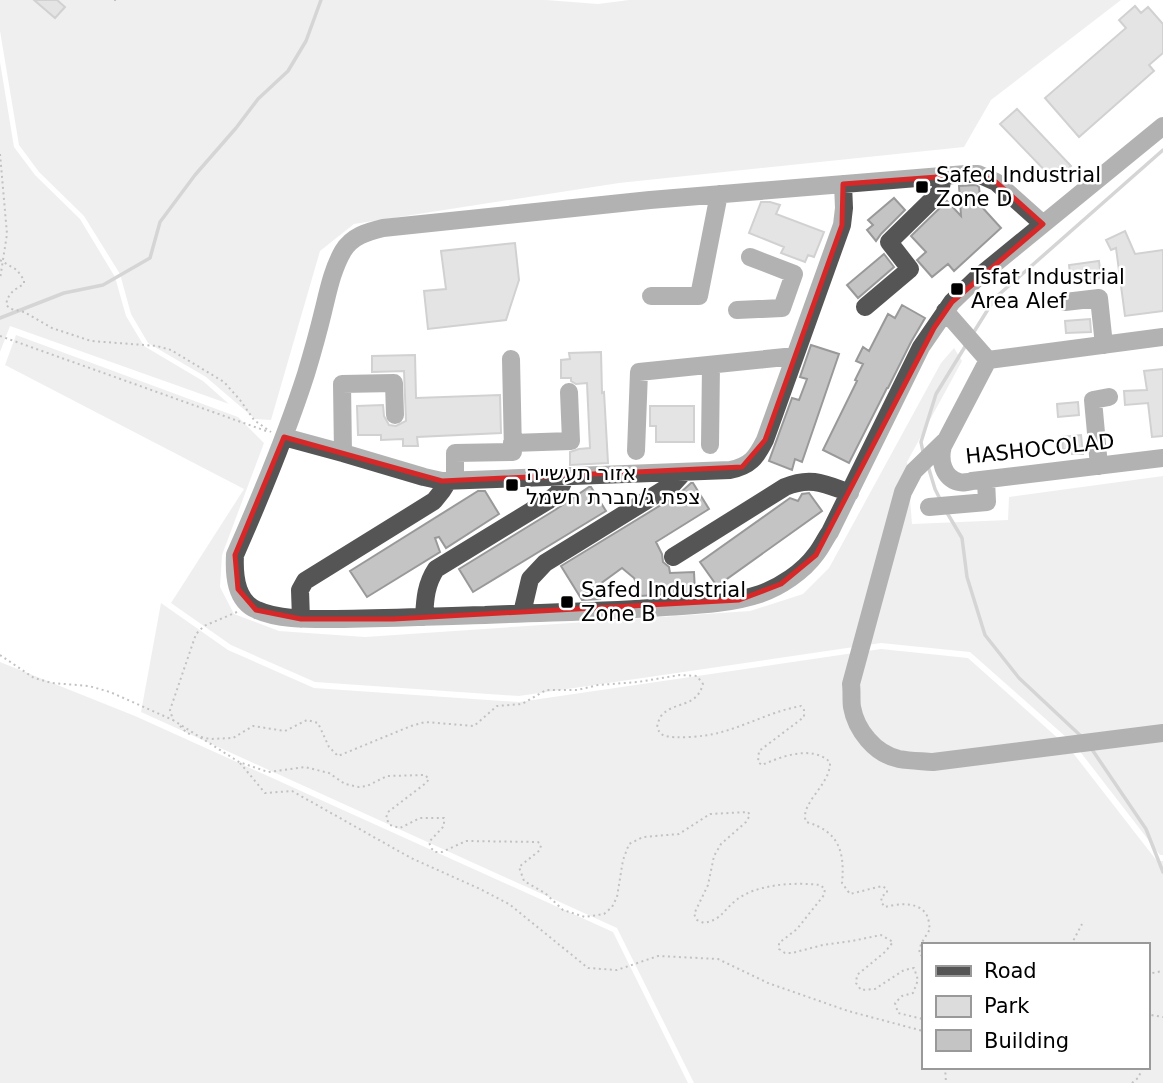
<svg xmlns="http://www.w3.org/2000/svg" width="1163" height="1083" font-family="'DejaVu Sans','Noto Sans Hebrew',sans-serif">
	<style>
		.green { fill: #dcdcdc; fill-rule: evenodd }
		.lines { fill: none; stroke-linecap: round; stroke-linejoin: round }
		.stream { stroke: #a3a3a3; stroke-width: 3.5 }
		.building { fill: #c4c4c4; stroke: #999; stroke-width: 2 }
		.path { stroke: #777; stroke-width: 2; stroke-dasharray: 2 3.5; stroke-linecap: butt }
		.minor { stroke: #555; stroke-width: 18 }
		.marked { fill: none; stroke: #d62828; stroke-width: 5; stroke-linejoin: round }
		.poi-dot { fill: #000; stroke: #fff; stroke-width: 2.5 }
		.labels { text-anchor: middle; stroke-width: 5; stroke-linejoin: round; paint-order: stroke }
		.poi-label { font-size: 21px; fill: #000; stroke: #fff; text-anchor: start }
		.street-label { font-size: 21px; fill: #000; stroke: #fff }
	</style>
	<rect width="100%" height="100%" fill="#fff"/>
	<path class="green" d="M0,0H546L598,4L629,0H1121L991,100L964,147L619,183L354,224L320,251L271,420L255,419L206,377L148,343L131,314L120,274L84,216L39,172L19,145L0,31Z
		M0,62L14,147L35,175L80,219L115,277L126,316L144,346L203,381L229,404L10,326L0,352Z
		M16,335L238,417L264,443L222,555L220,587L234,614L279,631L365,637L750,611L803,594L829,568L941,363L954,348L962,361L907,462L912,524L1008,520L1009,497L1163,476V855H1160L1075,745L970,652L881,643L519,696L315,682L231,645L171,603L244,489L5,365Z
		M161,603L228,650L314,688L519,702L881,649L968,658L1070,749L1157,861H1163V1083H694L617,928L141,712ZM923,945H1147V1067H923Z
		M0,662L135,716L613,932L688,1083H0Z"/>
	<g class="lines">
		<path class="stream" d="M0,318L64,293L103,285L150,258L160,222L195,175L236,128L258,99L288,71L306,41L321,0
			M972,335L995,298L1163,150
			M923,452L921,442L936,394L966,345
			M928,466L935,489L941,501
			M946,511L962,538L967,577L985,635L1019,678L1082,737
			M1091,748L1146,829L1163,872"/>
	</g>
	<path class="building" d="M34,0H57L65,7L55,18Z
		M1135,6L1141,13L1148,7L1163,24V53L1149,65L1154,71L1079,137L1045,98L1126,28L1119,20Z
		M1017,109L1071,166L1055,181L1000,124Z
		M976,185L979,187L981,206L1001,228L954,271L948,264L932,277L917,260L926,252L911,236L947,201L961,216L959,186Z
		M894,198L905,210L881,234L876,241L867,230L873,225L868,220Z
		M761,202H770L780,205L776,214L824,232L814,257L808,255L805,262L781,253L784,247L749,233Z
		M1125,231L1135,254L1163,250V311L1125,316L1116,248L1111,250L1106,240Z
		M515,243L519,280L506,320L428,329L424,291L446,289L441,251Z
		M884,254L894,267L858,298L847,285Z
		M1099,261L1101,278L1071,282L1069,265Z
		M902,305L925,318L911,342L888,388H887L849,463L823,450L857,381L855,380L863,364L856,361L863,347L869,351L888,314L895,318Z
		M1090,319L1091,332L1066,333L1065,321Z
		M811,345L839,354L802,462L795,459L792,470L769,461L792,398L799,400L807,379L800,377Z
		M601,352L602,393L604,392L608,463L570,465V452L579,449L590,448L587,383L576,384L571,381V378H561V360L570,359L569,353Z
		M415,355L416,398L500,395L501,433L417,437L418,446H403V439L381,440V435H358L357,406L383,405L384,416L389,425L396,426L406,421L404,371L372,372V356Z
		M1163,369V436L1152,437L1148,403L1125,405L1124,391L1147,390L1144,371Z
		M1078,402L1079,415L1058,417L1057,404Z
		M650,406H694V442H656V426H650Z
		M1081,435L1083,454H1072L1071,449H1063L1062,437Z
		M691,483H693L709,509L656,542L662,554L663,562L669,567L670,573L694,572L695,592L641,596L634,578L622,568L596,587L600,599L582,600L561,566L679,494Z
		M589,487H591L606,511L473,592L459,569L555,510Z
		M478,491H485L499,514L446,548L439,537L435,538L440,552L367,597L350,571Z
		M809,493L822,511L717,586L700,562L790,498L798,501L802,494Z"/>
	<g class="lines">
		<path class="path" d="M114,0H116
			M0,154L7,234L0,279
			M0,260L17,270L24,280V284C14,290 8,293 6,305L11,309L24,312L52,328L91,341L157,346L171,350L224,382L240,400L254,420L271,432
			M0,336L269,432
			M237,612L204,626L196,634L170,710L173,720L239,762L268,772L305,767L329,773L345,784L359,787L367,786L387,776L425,775L429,779L426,783L388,812L386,818L390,825L400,828L420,818H444V826L429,842L431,848L435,852H442L466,841L538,842L541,845L540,850L519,867L524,881L545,893L563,910L585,917L604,914L612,907L617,897L623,860L629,844L643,837L679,834L710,814L748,812L750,815L746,822L721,844L714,856L708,885L694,914L697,920L704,923C722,919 722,912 735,901C755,884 794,882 820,885L825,889L824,895L797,929L779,943V949L785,953H792L823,945L852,941L881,935L893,942L885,952L857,975L856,983L861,990L875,989L904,970L914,968L918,980L913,993L902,996L895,1003L898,1013L923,1019
			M0,655L34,678L52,683L89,686L110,692L173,720
			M180,726L187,733L192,735
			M201,737L210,739L233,738L253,726L285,731L307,720L318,723L329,747L338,756L411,726L425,722L474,726L497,706L522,704L546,690H577L598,685L638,682L680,675L697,676L703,684C696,709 675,700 661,716C659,719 658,723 657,727C659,731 659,733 663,735C674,740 707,736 718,733C746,726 772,711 801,706L804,710V717L759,751L758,762L762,765C782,756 812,745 830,762C831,785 799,803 806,822C839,831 845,852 842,883L850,894L882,886L887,889V893L882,896L881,902L885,907C899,903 922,901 928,918C929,921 929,926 930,929L921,944L919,953L923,957
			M240,763L265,793L292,791L411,858L480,889L509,904L588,968L617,970L658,956L718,959L768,983L848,1011L923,1031
			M1071,945L1082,924
			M1147,974L1163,971
			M1147,1018L1151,1015L1163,1017
			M945,1067L946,1083
			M1132,1083L1139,1077L1142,1067"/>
		<path class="minor" d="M1043,224L996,182L978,174H966L650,200L383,228C367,232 352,236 343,251C332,270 328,292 323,312C318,333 312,354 306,374C286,436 261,496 235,555C234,574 235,601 257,610C278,620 312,619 336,619C386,619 435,616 485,615C545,612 605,612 665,607C697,605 730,604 760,594C780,587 803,572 816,554C821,548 825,539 830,532L921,347L952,302L976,279L1163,126
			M651,296H699L719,194
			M1065,302L1099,298L1104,345
			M865,307L910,269L889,242L940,192L943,176
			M737,310L782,308L794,274L750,257
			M945,311L988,360L943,446C939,460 943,478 959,482C961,483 970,482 972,481L1163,458
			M988,360L1163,337
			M284,437L343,453L424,477L442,481L730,470C750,466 756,458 765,440L842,225L844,208L843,184
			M946,440L914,471L903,492L851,684C852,692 851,700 852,707C856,730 875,754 899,759C910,761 922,761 933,762L1163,733
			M512,443L571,441L569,392
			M710,445L711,365
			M636,451L639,372L795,356
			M343,453L342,384L394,383L395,415
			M1099,466L1093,400L1109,397
			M455,480V453L513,452L511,359
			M929,507L987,502L986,480
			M673,557L785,487C811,476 825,484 850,493
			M522,613L530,579L545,563L673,484L684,472
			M424,617C425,599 426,584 436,569L549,500L558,493L566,476
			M301,619L300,590L305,581L434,501L442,491L449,480"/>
	</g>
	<path d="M0 0H1163V1083H0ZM978,174L996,182L1043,224L952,302L934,328L816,555L781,584L739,600L393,619H301L256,610L238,589L235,555L284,437L442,481L742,467L765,440L842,225L843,184Z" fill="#fff" fill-opacity=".55" fill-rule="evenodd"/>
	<path class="marked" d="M978,174L996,182L1043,224L952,302L934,328L816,555L781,584L739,600L393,619H301L256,610L238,589L235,555L284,437L442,481L742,467L765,440L842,225L843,184Z"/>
	<g class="poi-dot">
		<rect x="915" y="180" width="14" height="14" rx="3.5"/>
		<rect x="950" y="282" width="14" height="14" rx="3.5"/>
		<rect x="505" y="478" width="14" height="14" rx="3.5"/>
		<rect x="560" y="595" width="14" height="14" rx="3.5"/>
	</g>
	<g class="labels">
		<g class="poi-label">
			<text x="936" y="182">Safed Industrial<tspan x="936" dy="24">Zone D</tspan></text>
			<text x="971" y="284">Tsfat Industrial<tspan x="971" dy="24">Area Alef</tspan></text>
			<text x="526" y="480">אזור תעשייה<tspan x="526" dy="24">צפת ג/חברת חשמל</tspan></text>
			<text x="581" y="597">Safed Industrial<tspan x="581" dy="24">Zone B</tspan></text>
		</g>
		<g class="street-label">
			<text transform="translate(1040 449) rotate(-6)" y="7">HASHOCOLAD</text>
		</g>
	</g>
	<rect x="922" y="943" width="228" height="126" fill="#ffffff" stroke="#999999" stroke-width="2"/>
	<rect x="936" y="966" width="35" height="10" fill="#555555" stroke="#999999" stroke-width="2"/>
	<text x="984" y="978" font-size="21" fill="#000000">Road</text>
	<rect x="936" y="996" width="35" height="21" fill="#dcdcdc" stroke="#999999" stroke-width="2"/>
	<text x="984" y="1013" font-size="21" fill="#000000">Park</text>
	<rect x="936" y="1030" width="35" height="21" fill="#c4c4c4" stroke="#999999" stroke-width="2"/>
	<text x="984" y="1048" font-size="21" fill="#000000">Building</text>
</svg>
